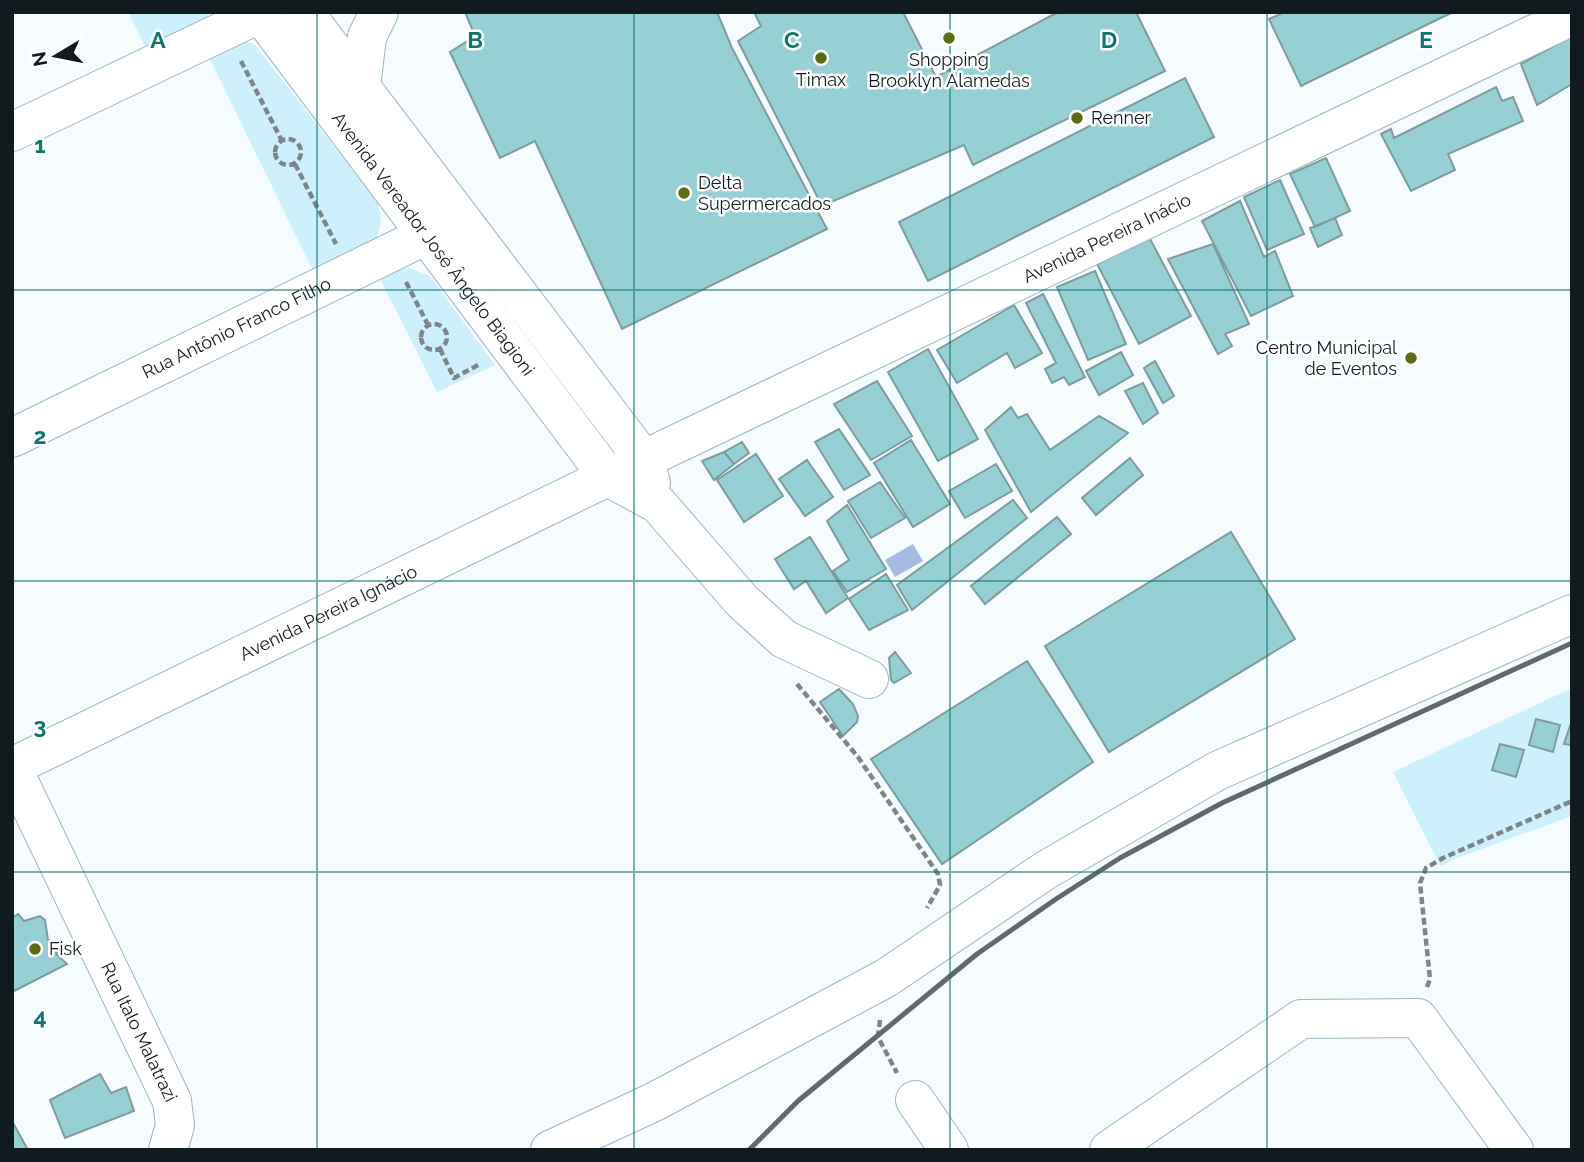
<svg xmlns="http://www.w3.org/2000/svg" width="1584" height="1162" font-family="Raleway,sans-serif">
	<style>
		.green { fill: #cdf0fc }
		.water { fill: #a8bce2 }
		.building { fill: #96d0d4; stroke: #7e9c9e; stroke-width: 2 }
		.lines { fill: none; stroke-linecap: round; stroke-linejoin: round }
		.minor-casing { stroke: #9ab6c0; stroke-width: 40 }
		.path { stroke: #7d8588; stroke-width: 4.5; stroke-dasharray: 7 3.5; stroke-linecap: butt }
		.minor { stroke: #fff; stroke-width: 38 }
		.rail { stroke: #61696c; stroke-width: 5 }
		.grid { fill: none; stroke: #0f766e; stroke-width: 2; stroke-opacity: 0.55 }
		.poi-dot { fill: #5c6b14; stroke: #fff; stroke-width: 2.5 }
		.labels { text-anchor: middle; stroke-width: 5; stroke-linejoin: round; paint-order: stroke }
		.poi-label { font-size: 18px; fill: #111b1f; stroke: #fff; text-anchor: start }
		.street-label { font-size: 18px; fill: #111b1f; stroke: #fff }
		.grid-label { font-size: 23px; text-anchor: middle; font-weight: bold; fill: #0f766e; stroke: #fff; stroke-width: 5; stroke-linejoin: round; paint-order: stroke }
	</style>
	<rect width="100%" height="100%" fill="#f6fbfd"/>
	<path class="green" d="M128,12H208L206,20L149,54Z
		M242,39L255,45L378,203L381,221L377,238L316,277L207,53Z
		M409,268L430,276L495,365L437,392L380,279L393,270Z
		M1572,688V816L1452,860L1441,867L1393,772Z"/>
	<path class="water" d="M913,544L923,561L895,577L885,560Z"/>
	<path class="building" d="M465,12H717L732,48L827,229L622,329L535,141L500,158L450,52L475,36Z
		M754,12H903L936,77L1058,12H1136L1165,71L973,165L964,145L822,206L738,41L761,26Z
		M1285,12H1453L1301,86L1269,19Z
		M1572,36V84L1537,105L1521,64Z
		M1185,78L1214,137L928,281L899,222Z
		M1496,87L1502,101L1513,97L1523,121L1448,154L1455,170L1411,191L1381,134L1391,129L1394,138Z
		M1326,158L1350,211L1315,227L1290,174Z
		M1280,180L1304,234L1267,250L1244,197Z
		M1240,201L1264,257L1275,251L1293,296L1251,316L1202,221Z
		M1335,218L1342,235L1318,247L1310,228Z
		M1149,237L1191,316L1139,344L1097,264Z
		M1213,244L1249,324L1225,334L1232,346L1218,354L1168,259Z
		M1095,271L1126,344L1088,360L1057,287Z
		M1043,294L1085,377L1069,385L1064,377L1052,383L1045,369L1056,363L1026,303Z
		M1014,305L1042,353L1015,368L1007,353L957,383L937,350Z
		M928,349L978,439L938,461L888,372Z
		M1121,352L1133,375L1099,395L1086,371Z
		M1155,361L1174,396L1163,403L1144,368Z
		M877,381L912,436L871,460L834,404Z
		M1143,383L1158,413L1143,424L1125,391Z
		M1011,407L1018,418L1027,414L1050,450L1099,416L1128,433L1031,512L985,430Z
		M839,429L870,475L844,490L815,442Z
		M911,440L950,504L913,527L874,463Z
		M742,442L749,453L734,464L724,452Z
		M724,452L734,464L714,480L702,461Z
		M756,454L783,496L744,522L717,480Z
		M1130,458L1143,475L1096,515L1082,498Z
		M807,460L833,497L805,516L779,479Z
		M996,464L1012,491L965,518L949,491Z
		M880,482L905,518L871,538L848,501Z
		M1013,500L1027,518L912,610L897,585Z
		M847,505L886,569L847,592L833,571L849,560L827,521Z
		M1057,517L1071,534L985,604L971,586Z
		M1231,532L1295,639L1109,752L1045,646Z
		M810,537L848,598L826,613L806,581L794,589L775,559Z
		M886,574L908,610L869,630L849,599Z
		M895,652L911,673L894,683L891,680L889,658Z
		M1027,661L1093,762L942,864L871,759Z
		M839,689L853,704L858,716L857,722L843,736L820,702Z
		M1536,719L1560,725L1553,752L1529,745Z
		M1572,720V745L1564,744Z
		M1500,744L1524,750L1516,777L1492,770Z
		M18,914L24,921L40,916L45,920L48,940L61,944L56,954L67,964L12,992V918Z
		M100,1074L111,1093L126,1087L134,1111L65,1138L50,1100Z
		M12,1121L28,1150H12Z"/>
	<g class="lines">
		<defs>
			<g id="minor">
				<path id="s1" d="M259,12L608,477L658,504L742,601L784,639L869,679"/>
				<path d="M304,12L644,460L651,483"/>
				<path d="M361,87L367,37L379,12"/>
				<path d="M12,132L263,12"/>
				<path id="s2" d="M12,438L449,224"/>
				<path id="s3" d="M12,767L628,467L1572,16"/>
				<path id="s4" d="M12,767L172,1101L175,1125L168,1150"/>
				<path d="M915,1100L949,1150"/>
				<path d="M550,1150L654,1102L886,978L1046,870L1217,771L1572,614"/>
				<path d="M1109,1150L1301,1019L1418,1018L1514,1150"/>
			</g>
		</defs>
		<use href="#minor" class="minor-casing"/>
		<path class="path" d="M241,61L282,141
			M275 152a13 13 0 1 1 26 0a13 13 0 1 1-26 0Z
			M295,164L336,244
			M406,282L428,325
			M421 337a13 13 0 1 1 26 0a13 13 0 1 1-26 0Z
			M440,349L454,378L480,364
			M797,684L858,757L938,874L940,885L927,908
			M1427,987L1430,979L1420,883L1426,868L1443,858L1572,801
			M880,1020L878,1037L897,1073"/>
		<use href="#minor" class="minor"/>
		<path class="rail" d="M749,1150L798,1101L977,954L1056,899L1120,858L1222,803L1572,643"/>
	</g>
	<path class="grid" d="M317,12V1150M634,12V1150M950,12V1150M1267,12V1150M12,290H1572M12,581H1572M12,872H1572"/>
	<g class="poi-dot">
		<circle cx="949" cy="38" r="7"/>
		<circle cx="821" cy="58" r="7"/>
		<circle cx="1077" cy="118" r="7"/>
		<circle cx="684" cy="193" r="7"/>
		<circle cx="1411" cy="358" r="7"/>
		<circle cx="35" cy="949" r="7"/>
	</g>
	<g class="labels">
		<g class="poi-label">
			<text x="949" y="66" text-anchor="middle">Shopping<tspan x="949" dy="21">Brooklyn Alamedas</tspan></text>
			<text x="821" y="86" text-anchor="middle">Timax</text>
			<text x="1091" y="124">Renner</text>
			<text x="698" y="189">Delta<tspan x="698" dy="21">Supermercados</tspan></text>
			<text x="1397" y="354" text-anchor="end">Centro Municipal<tspan x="1397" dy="21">de Eventos</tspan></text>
			<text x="49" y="955">Fisk</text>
		</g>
		<g class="street-label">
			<text dy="6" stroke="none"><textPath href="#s3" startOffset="1216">Avenida Pereira Inácio</textPath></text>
			<text dy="6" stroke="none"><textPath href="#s1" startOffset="290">Avenida Vereador José Ângelo Biagioni</textPath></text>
			<text dy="6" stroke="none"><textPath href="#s2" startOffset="250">Rua Antônio Franco Filho</textPath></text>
			<text dy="6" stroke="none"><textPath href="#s3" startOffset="352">Avenida Pereira Ignácio</textPath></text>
			<text dy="6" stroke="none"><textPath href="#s4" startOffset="294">Rua Italo Malatrazi</textPath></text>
		</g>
	</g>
	<g class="grid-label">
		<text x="158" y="48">A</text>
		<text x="475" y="48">B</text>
		<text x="792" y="48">C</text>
		<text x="1109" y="48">D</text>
		<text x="1426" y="48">E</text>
		<text x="40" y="153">1</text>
		<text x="40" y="444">2</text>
		<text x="40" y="734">3</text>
		<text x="40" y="1025">4</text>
	</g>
	<rect width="1584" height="1162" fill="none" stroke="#111b1f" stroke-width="28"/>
	<g transform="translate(56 56) rotate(260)" stroke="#ffffff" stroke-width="5" paint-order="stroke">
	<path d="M0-5L12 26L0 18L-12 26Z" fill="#111b1f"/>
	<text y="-10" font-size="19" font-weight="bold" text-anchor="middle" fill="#111b1f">N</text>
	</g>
</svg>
